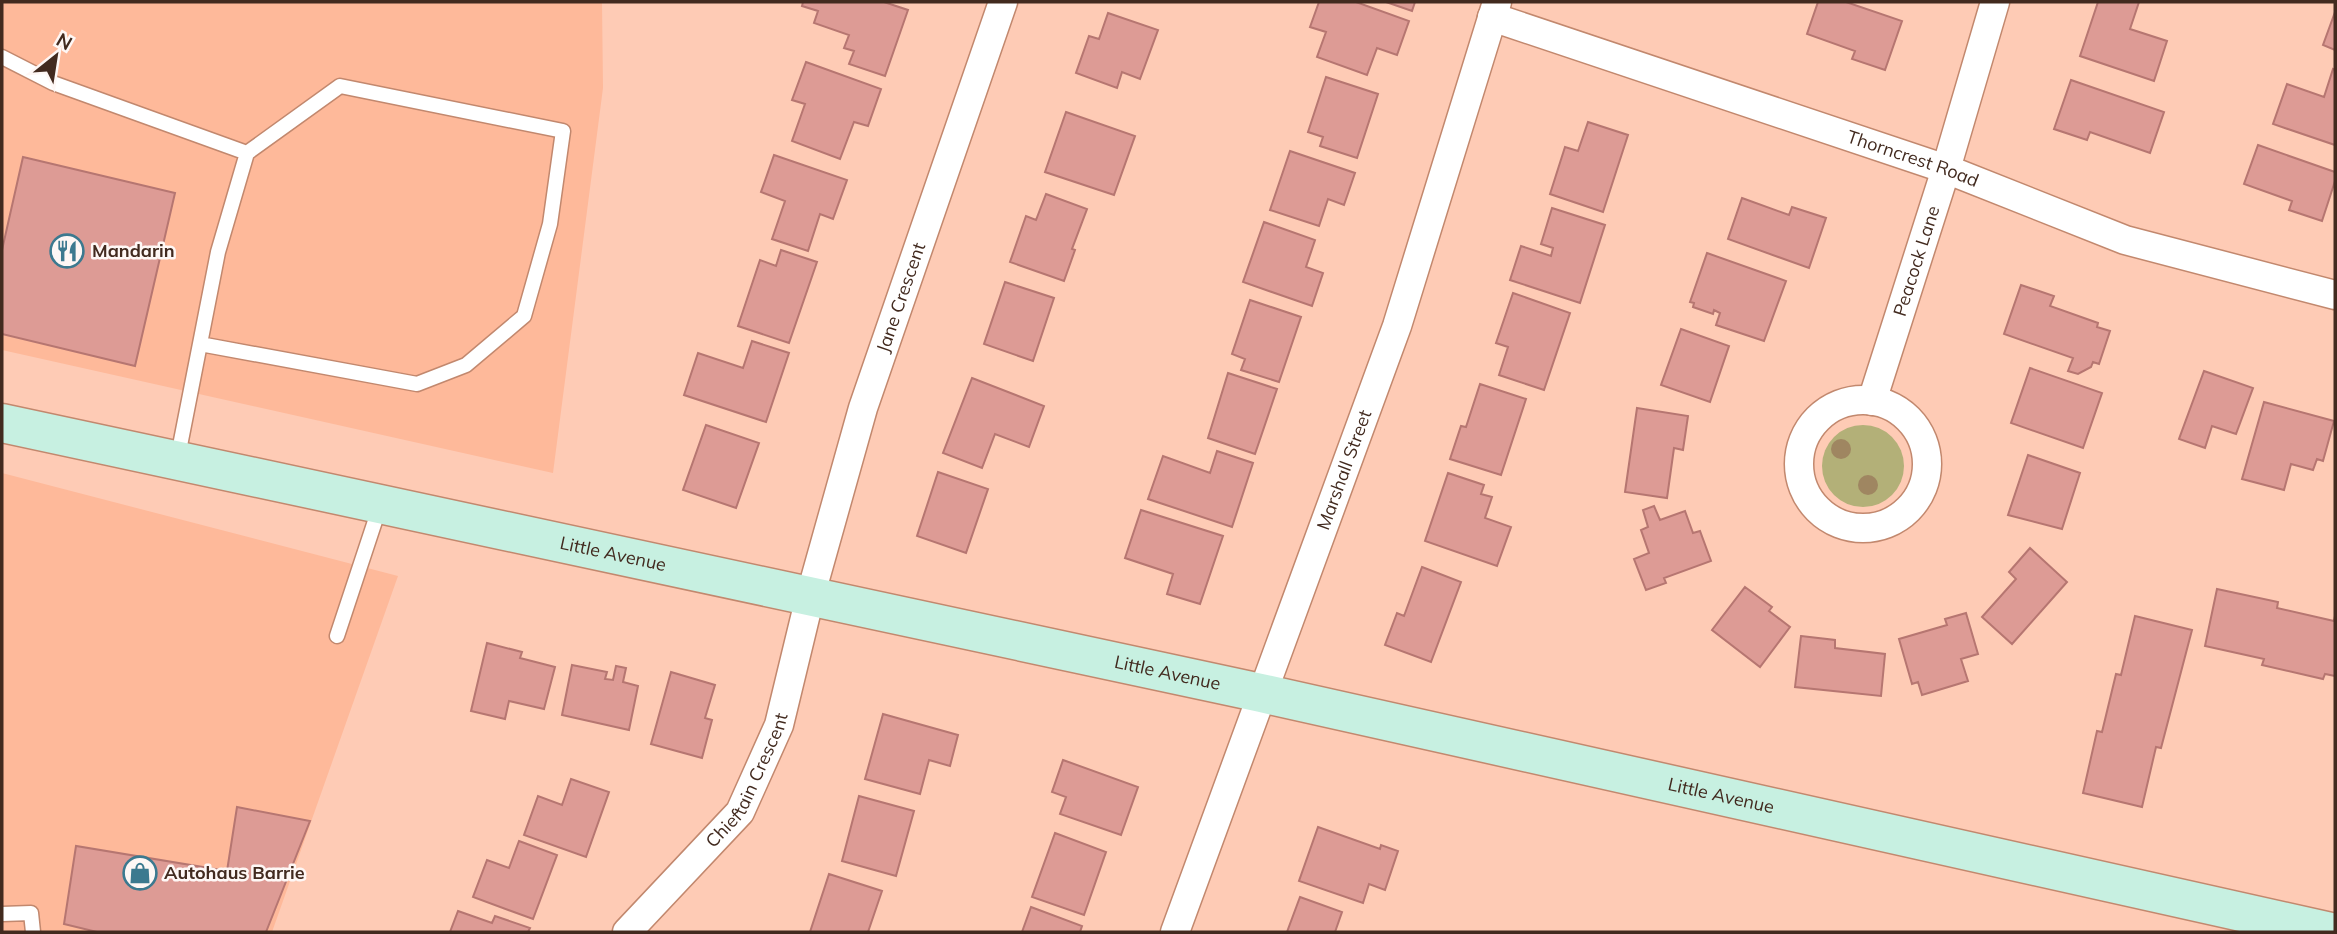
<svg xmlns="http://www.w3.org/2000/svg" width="2337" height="934" font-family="Mulish,sans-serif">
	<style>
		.built { fill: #feb99a }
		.green { fill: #b3b078 }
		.building { fill: #dd9b95; stroke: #b67671; stroke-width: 2 }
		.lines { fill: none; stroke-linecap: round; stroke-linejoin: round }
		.lane-casing { stroke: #c2886e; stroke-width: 17 }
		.street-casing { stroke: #c2886e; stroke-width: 31 }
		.secondary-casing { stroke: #c2886e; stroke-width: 41 }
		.lane { stroke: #fff; stroke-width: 14 }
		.street { stroke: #fff; stroke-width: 28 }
		.secondary { stroke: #c7f0e1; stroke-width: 38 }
		.tree { fill: #9f8661 }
		.labels { text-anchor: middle; stroke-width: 5; stroke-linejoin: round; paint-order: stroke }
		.street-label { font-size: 18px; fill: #422a1f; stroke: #fef7f5 }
		.poi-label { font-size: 18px; font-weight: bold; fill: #422a1f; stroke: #fef7f5; text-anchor: start }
	</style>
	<rect width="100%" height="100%" fill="#fecbb5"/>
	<path class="built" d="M2,2H602L603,88L553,473L2,350Z
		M2,473L398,576L272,932H2Z"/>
	<path class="green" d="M1822 466a41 41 0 1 1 82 0a41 41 0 1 1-82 0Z"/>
	<path class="building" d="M803,2H884L908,10L885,76L849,64L854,51L844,48L849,35L814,23L818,11L802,6Z
		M1319,2H1356L1409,21L1397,55L1377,48L1367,75L1317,57L1326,32L1310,27Z
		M1386,2H1415L1412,11Z
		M1818,2H1846L1902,21L1885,70L1852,59L1855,51L1807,34Z
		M2098,2H2139L2130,29L2167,41L2154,81L2080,56Z
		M2335,12V50L2323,45Z
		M1108,13L1158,30L1140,79L1122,72L1117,88L1076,73L1089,36L1099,39Z
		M806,62L881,89L868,126L854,122L840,159L792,141L805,104L792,100Z
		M2333,69L2335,70V145L2273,124L2287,84L2324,97Z
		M1326,77L1378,94L1357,158L1320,146L1323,137L1308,132Z
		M2071,80L2164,112L2150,153L2090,132L2087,140L2054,129Z
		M1066,112L1135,136L1114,195L1045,172Z
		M1588,122L1628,135L1603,212L1550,194L1565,147L1578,151Z
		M2258,145L2335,172V181L2322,221L2289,210L2292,201L2244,184Z
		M1290,151L1355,173L1344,205L1328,199L1319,226L1270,210Z
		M774,155L847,180L833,219L820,214L808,251L772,239L785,201L761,192Z
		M23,157L175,193L135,366L2,334V250Z
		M1046,194L1087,209L1072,249L1075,250L1064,281L1010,262L1026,216L1036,220Z
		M1742,198L1789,215L1792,207L1826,218L1809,268L1728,239Z
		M1552,208L1605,225L1580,303L1510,280L1521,246L1551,256L1553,248L1541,244Z
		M1264,222L1315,240L1306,267L1323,273L1312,306L1243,282Z
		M781,250L817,262L789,343L738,326L760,260L776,266Z
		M1707,253L1786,281L1764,341L1716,325L1720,313L1714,310L1713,314L1693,307L1694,303L1690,302Z
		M1005,282L1054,298L1033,361L984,344Z
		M2021,285L2054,296L2050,306L2098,323L2097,327L2110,331L2099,364L2093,362L2091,367L2078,374L2068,371L2073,358L2004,334Z
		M1513,293L1570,313L1544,390L1499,375L1508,347L1496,343Z
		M1250,300L1301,317L1279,382L1241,370L1245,359L1232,354Z
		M1681,329L1729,346L1710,402L1661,385Z
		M752,341L789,353L766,422L684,395L698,353L743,368Z
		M2030,368L2102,393L2083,448L2011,423Z
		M2204,371L2253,388L2236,434L2212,426L2205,448L2179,439Z
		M1228,373L1277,389L1255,454L1208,438Z
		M972,378L1044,406L1029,447L995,434L982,468L943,453Z
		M1480,384L1526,399L1501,475L1450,459L1461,426L1466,427Z
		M2264,402L2334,421L2323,461L2317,459L2313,470L2291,464L2284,490L2242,479Z
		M1637,408L1688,416L1683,450L1674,448L1667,498L1625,492Z
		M706,425L759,443L736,508L683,490Z
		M1217,451L1253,463L1232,527L1148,499L1163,456L1210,473Z
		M2028,455L2080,473L2062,529L2008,515Z
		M938,472L988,489L966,553L917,536Z
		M1448,473L1484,485L1481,494L1492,497L1485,518L1511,527L1497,566L1425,541Z
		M1654,506L1660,520L1685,511L1693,533L1700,531L1711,561L1664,578L1666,583L1646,590L1634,559L1649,553L1641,530L1648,527L1643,510Z
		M1141,510L1223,536L1200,604L1167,594L1173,574L1125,558Z
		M2030,548L2067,582L2012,644L1982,617L2016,579L2009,572Z
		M1422,567L1461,582L1431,662L1385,645L1397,613L1404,616Z
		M1745,587L1772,607L1769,611L1790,627L1760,667L1712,630Z
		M2217,589L2278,602L2277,608L2334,621L2335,616V676L2325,674L2323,679L2262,665L2264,659L2205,646Z
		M1966,613L1978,654L1961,659L1968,681L1922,695L1918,682L1912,684L1899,639L1947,625L1945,619Z
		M2135,616L2192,630L2161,748L2156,747L2142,807L2083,793L2097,731L2102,732L2116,674L2121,675Z
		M1801,636L1835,640V648L1885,654L1881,696L1795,687Z
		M487,643L522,652L520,658L555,667L544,709L509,701L505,719L471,711Z
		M572,665L607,672L605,679L613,680L616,666L626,668L623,682L638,686L629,730L562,715Z
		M671,672L715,685L705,718L712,720L702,758L651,744Z
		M883,714L958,735L950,766L929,760L920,794L865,779Z
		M1063,760L1138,787L1121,835L1060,814L1066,797L1052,792Z
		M571,779L609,792L586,857L524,835L538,796L562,805Z
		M859,796L914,811L896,876L842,861Z
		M237,807L310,821L266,932H97L64,924L76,846L227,871Z
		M1318,827L1380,849L1381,845L1398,851L1385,890L1369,884L1363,903L1299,881Z
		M1055,833L1106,852L1084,915L1032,897Z
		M519,841L557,855L533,919L473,897L487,860L509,868Z
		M829,874L882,891L868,932H810Z
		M1300,897L1342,912L1335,932H1287Z
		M1031,907L1082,926L1080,932H1022Z
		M458,911L492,923L495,916L530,928L528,932H450Z"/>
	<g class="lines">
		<defs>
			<path id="lane" d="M2,57L53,83L247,153L218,252L177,461
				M200,344L417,384L466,365L524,316L550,224L563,131L340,86L247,153
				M337,636L380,506
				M2,914L31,913L33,932"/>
			<g id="street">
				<path id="s1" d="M1492,17L1946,169L2125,240L2335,295"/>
				<circle cx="1863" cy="464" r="64"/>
				<path id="s2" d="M1872,401L1946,169L1995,2"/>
				<path id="s3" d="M627,932L740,812L779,725L810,597L863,408L1003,2"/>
				<path id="s4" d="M1175,932L1397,326L1497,2"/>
			</g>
			<g id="secondary">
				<path id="s5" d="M2,423L1261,693L2331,932"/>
			</g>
		</defs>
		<use href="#lane" class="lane-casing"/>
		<use href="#street" class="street-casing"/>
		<use href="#secondary" class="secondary-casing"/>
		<use href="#lane" class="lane"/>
		<use href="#street" class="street"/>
		<use href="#secondary" class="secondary"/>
	</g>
	<g class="tree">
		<circle cx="1841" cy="449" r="10"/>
		<circle cx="1868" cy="485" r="10"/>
	</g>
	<defs>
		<symbol id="restaurant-ring" viewBox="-11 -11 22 22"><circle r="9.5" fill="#fef7f5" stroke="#3c798f" stroke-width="1.5"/><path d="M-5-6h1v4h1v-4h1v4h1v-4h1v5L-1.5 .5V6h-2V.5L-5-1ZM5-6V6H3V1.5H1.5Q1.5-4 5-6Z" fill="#3c798f"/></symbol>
		<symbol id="shop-ring" viewBox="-11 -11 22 22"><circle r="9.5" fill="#fef7f5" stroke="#3c798f" stroke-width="1.5"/><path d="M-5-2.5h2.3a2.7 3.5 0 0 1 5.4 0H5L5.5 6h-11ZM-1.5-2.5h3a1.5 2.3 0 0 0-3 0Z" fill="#3c798f"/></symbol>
	</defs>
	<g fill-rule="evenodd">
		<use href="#restaurant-ring" x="48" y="232" width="38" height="38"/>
		<use href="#shop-ring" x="121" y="854" width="38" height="38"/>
	</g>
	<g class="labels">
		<g class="street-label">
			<text dy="6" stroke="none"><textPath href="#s1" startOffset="444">Thorncrest Road</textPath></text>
			<text dy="6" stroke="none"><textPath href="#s2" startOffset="147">Peacock Lane</textPath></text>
			<text dy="6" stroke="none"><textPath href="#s3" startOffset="705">Jane Crescent</textPath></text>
			<text dy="6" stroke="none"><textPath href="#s4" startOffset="492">Marshall Street</textPath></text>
			<text dy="6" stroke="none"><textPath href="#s5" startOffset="625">Little Avenue</textPath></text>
			<text dy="6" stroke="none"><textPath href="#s5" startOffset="1192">Little Avenue</textPath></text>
			<text dy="6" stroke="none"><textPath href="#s3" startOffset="196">Chieftain Crescent</textPath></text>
			<text dy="6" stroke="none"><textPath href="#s5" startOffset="1759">Little Avenue</textPath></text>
		</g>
		<g class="poi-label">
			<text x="92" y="257">Mandarin</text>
			<text x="164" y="879">Autohaus Barrie</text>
		</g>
	</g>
	<rect width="2337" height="934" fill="none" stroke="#422a1f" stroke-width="7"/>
	<g transform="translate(56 56) rotate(30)" stroke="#fef7f5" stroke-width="5" paint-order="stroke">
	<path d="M0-5L12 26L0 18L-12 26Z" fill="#422a1f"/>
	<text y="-10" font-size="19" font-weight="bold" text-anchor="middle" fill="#422a1f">N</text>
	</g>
</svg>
